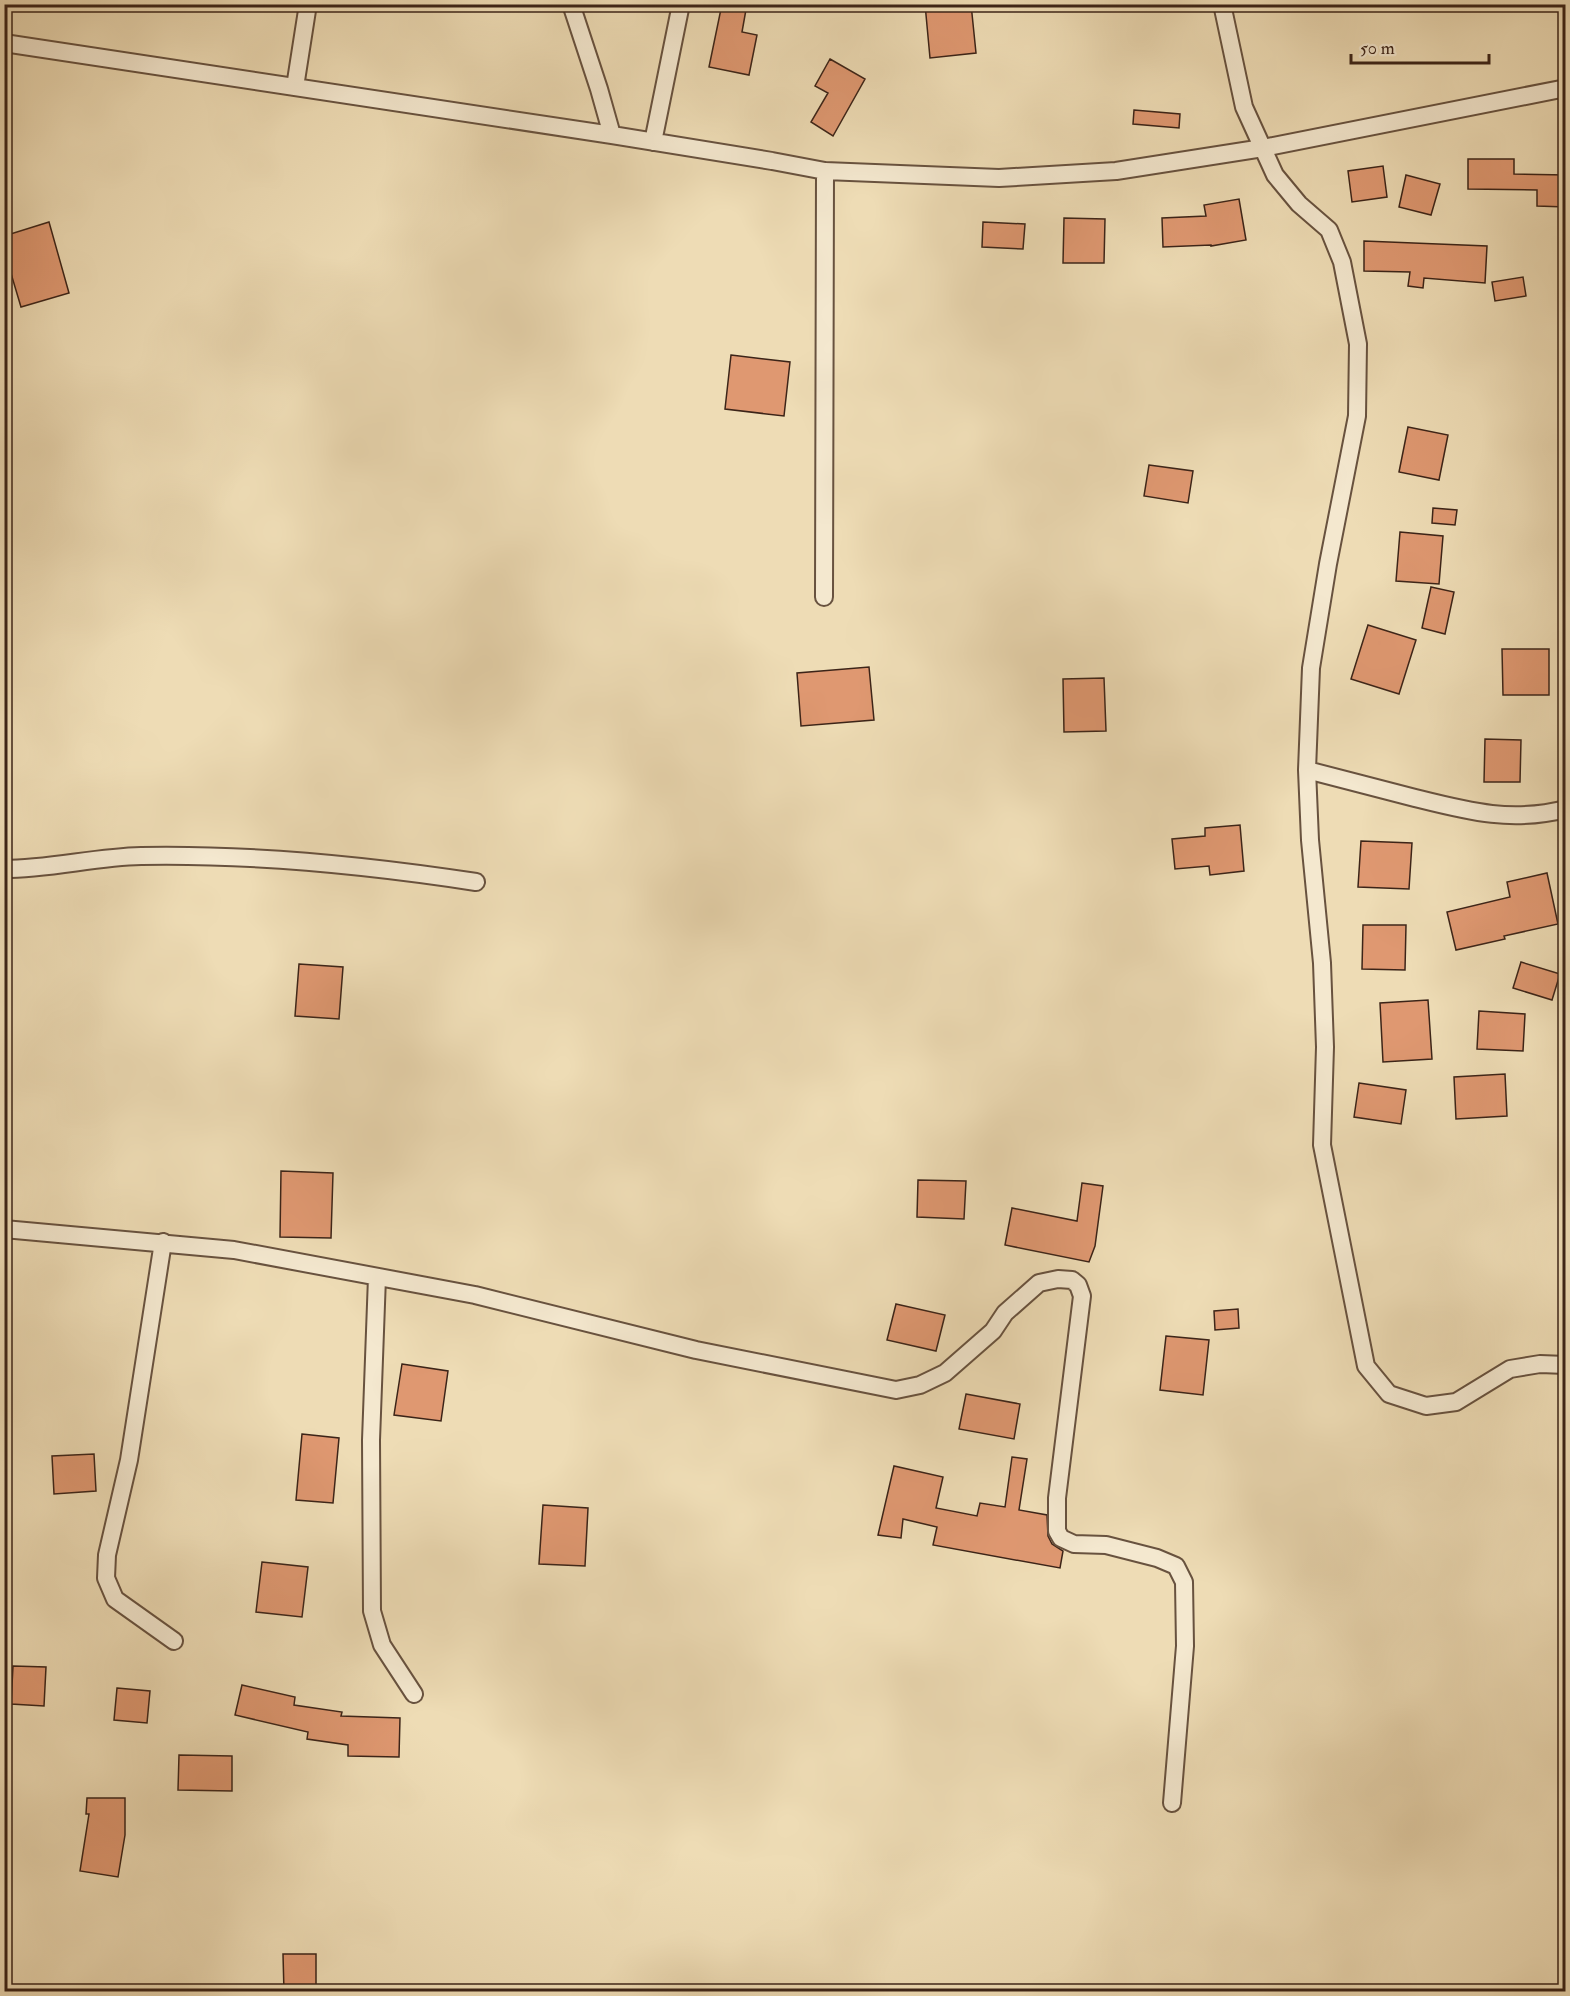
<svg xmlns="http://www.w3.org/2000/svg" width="1570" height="1996" font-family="'IM FELL Double Pica',serif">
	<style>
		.building { fill: #df9871; stroke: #3c2418; stroke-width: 1.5 }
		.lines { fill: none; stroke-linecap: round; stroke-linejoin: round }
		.minor-casing { stroke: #68523f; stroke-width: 20 }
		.minor { stroke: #f4e8cf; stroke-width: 16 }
	</style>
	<rect width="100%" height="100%" fill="#eedcb5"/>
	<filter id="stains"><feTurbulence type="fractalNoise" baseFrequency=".00333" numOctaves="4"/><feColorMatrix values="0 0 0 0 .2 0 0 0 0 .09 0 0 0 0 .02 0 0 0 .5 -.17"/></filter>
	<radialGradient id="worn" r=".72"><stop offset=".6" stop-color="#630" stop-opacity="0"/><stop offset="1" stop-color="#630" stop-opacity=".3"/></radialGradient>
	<path class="building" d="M722,4H747L742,32L757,35L749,75L709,67Z
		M925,4H971L976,53L930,58Z
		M830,59L865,79L833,136L811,122L828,93L815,86Z
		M1134,110L1180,114L1179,128L1133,124Z
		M1468,159H1514V174L1566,175V207L1537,206V190L1468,189Z
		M1383,166L1387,197L1352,202L1348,171Z
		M1406,175L1440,184L1431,215L1399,207Z
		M1239,199L1246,240L1211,246V245L1163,247L1162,218L1206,216L1204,205Z
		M1064,218L1105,219L1104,263H1063Z
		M49,222L69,293L21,307L4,250V236Z
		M983,222L1025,224L1023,249L982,247Z
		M1364,241L1487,246L1485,283L1424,278L1423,288L1408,286L1410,272L1364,271Z
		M1523,277L1526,296L1495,301L1492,282Z
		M731,355L790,362L784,416L725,409Z
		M1408,427L1448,435L1439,480L1399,472Z
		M1149,465L1193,471L1188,503L1144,496Z
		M1433,508L1457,510L1455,525L1432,523Z
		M1400,532L1443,536L1439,584L1396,581Z
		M1431,587L1454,592L1445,634L1422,628Z
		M1368,625L1416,640L1399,694L1351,679Z
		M1502,649H1549V695H1503Z
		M869,667L874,720L801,726L797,673Z
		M1104,678L1106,731L1064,732L1063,679Z
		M1485,739L1521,740L1520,782H1484Z
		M1240,825L1244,871L1210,875L1209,866L1175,869L1172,839L1205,836V828Z
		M1361,841L1412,843L1409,889L1358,887Z
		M1547,873L1558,924L1504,936L1505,939L1456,950L1447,912L1510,897L1507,882Z
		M1363,925H1406L1405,970L1362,969Z
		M1521,962L1560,974L1552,1000L1513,988Z
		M299,964L343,967L339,1019L295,1016Z
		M1428,1000L1432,1059L1383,1062L1380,1003Z
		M1479,1011L1525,1014L1523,1051L1477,1049Z
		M1505,1074L1507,1116L1456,1119L1454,1077Z
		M1359,1083L1406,1090L1401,1124L1354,1117Z
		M281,1171L333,1173L331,1238L280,1237Z
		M918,1180L966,1181L964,1219L917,1217Z
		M1082,1183L1103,1186L1095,1246L1089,1262L1005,1245L1012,1208L1077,1221Z
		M896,1304L945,1315L936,1351L887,1340Z
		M1238,1309L1239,1328L1215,1330L1214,1311Z
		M1166,1336L1209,1340L1203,1395L1160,1390Z
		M402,1364L448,1371L441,1421L394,1415Z
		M966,1394L1020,1404L1014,1439L959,1429Z
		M302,1434L339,1438L333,1503L296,1500Z
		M94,1454L96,1491L54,1494L52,1456Z
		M1012,1457L1027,1459L1019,1510L1047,1515L1048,1536L1052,1544L1063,1551L1060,1568L933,1545L937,1527L903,1519L901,1538L878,1535L894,1466L943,1477L936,1508L977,1516L980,1503L1005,1507Z
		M543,1505L588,1508L585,1566L539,1564Z
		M262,1562L308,1567L302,1617L256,1612Z
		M13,1666L46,1667L44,1706L11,1704Z
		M242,1685L295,1697L294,1705L342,1712L341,1716L400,1718L399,1757L348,1756V1745L307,1739L308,1732L235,1715Z
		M117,1688L150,1691L147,1723L114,1720Z
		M179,1755L232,1756V1791L178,1790Z
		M87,1798H125V1835L118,1877L80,1871L89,1814H86Z
		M283,1954H316V1992H284Z"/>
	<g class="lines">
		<defs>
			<path id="minor" d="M571,4L599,89L612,135
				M1222,4L1244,107L1275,175L1299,204L1329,230L1342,262L1358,344L1357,416L1328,564L1311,668L1307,770L1310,840L1322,963L1325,1047L1322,1145L1366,1366L1389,1394L1426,1406L1456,1402L1510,1369L1540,1364L1566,1365
				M4,43L612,135L772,161L825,171L999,178L1116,171L1263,148L1566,88
				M295,87L308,4
				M653,142L681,4
				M824,597L825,171
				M1307,770C1343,779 1379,789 1415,798C1467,811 1511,823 1566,809
				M4,869C50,869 95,857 141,856C253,854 365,865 476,882
				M4,1229L234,1250L475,1295L696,1350L896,1390L920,1385L945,1373L993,1331L1005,1313L1039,1283L1058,1279L1072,1280L1078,1285L1082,1296L1057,1498V1531L1061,1538L1074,1544L1106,1545L1157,1558L1176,1566L1184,1582L1185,1646L1172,1803
				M163,1242L129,1460L107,1555L106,1578L115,1599L174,1641
				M377,1277L371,1440L372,1611L382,1645L414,1694"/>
		</defs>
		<use href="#minor" class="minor-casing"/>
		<use href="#minor" class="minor"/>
	</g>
	<rect width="1570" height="1996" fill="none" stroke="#eedcb5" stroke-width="24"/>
	<rect x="6" y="6" width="1558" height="1984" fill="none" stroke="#3c2418" stroke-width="3"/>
	<rect x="12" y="12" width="1546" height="1972" fill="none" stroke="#3c2418" stroke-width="1.5"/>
	<path d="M1351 54v9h138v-9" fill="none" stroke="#3c2418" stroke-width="3"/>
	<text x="1360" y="54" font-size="18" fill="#3c2418" stroke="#f4e8cf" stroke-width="4.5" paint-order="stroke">50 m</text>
	<rect width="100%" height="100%" filter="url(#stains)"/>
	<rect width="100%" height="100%" fill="url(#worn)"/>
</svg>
